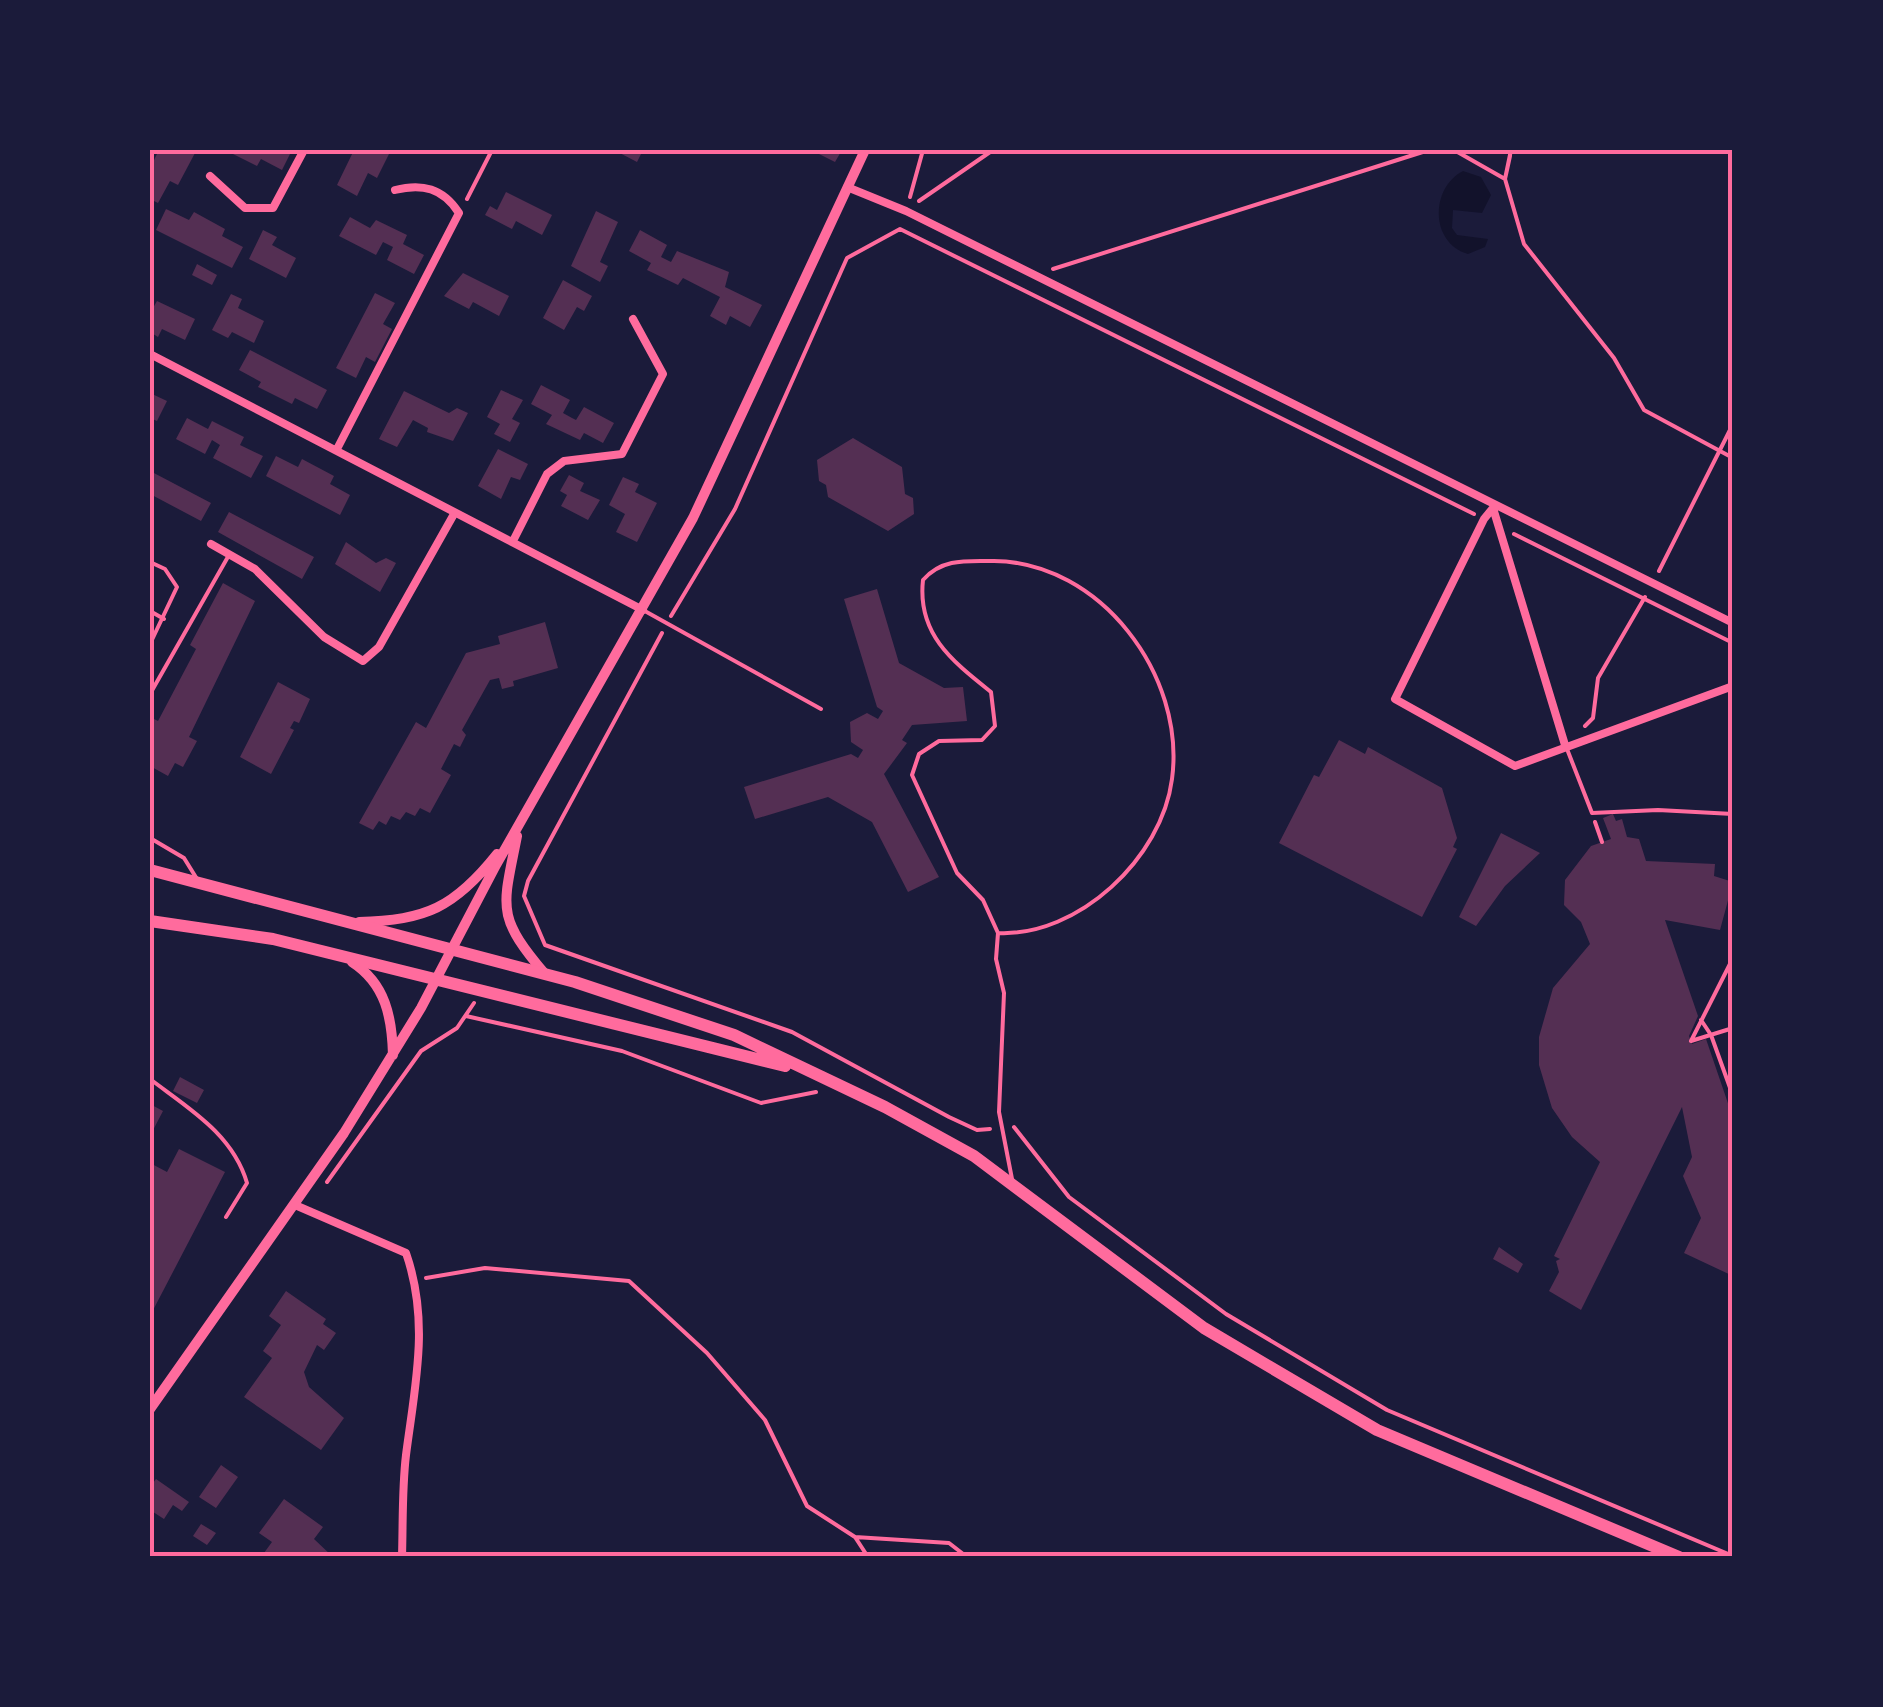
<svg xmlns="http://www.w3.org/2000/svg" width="1883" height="1707" font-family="Roboto,sans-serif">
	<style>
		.water { fill: #12122b }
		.building { fill: #542f53 }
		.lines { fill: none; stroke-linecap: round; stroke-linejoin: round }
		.path { stroke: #ff6b9d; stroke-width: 4 }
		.service { stroke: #ff6b9d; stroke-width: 4 }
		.minor { stroke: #ff6b9d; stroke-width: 8 }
		.tertiary { stroke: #ff6b9d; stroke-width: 10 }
		.primary { stroke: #ff6b9d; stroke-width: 12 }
		.neatline { fill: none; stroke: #ff6b9d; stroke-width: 4 }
	</style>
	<rect width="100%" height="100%" fill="#1b1b3a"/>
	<path class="water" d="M1463,171L1481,177L1491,195L1482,213L1453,210L1452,228L1457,235L1488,239L1485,247L1468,254C1430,243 1430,188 1463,171Z"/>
	<path class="building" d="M159,150L195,153L178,185L170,181L158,203L150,199V168Z
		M225,150H292L282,170L261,159L257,166Z
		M354,150H391L377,178L368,173L357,196L337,185Z
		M614,150H643L637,162Z
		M811,150H842L835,162Z
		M506,192L552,215L542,235L516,221L512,229L485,215L490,206L497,210Z
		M166,209L189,220L194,212L225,229L222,236L243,247L232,268L156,230Z
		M596,211L618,222L600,262L608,266L600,282L571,266Z
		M350,217L370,228L376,220L407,235L403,244L424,255L414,274L387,260L393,247L383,242L376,255L339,236Z
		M263,230L277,237L272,245L296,258L286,278L249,259Z
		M640,230L667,245L661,257L671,262L677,251L729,272L725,287L762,305L750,327L730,316L726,325L710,316L720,297L683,278L678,285L647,270L651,263L629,251Z
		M197,264L217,275L212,285L192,275Z
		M463,273L509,296L499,316L473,302L469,309L444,296Z
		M563,280L592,296L584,311L577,307L564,330L543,318Z
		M375,293L395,303L383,324L392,329L375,362L366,357L356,378L336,368Z
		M231,294L242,299L238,308L264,321L254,343L232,332L228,338L212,330Z
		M157,301L195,319L185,340L162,329L158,337L150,332V313Z
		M250,350L327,390L317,409L295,398L292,404L258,387L261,382L239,370Z
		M541,385L570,400L563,413L572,418L576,420L584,407L614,423L603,443L584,433L580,440L546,424L552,415L531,404Z
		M501,390L523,400L512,419L520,423L510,442L494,434L500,424L487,417Z
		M404,391L449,413L457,408L468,413L453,441L427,432L428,428L413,420L397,447L379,439Z
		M150,393L167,401L157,421L150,418Z
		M187,418L208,429L212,421L244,437L240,445L263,456L251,478L213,458L220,445L212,440L205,454L176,439Z
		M853,438L902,467L905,494L913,498L914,514L888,531L828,497L826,485L819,481L817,460Z
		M498,449L528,464L520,480L511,477L501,499L478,486Z
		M276,456L298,467L302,459L334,476L330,484L350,495L340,515L266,476Z
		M152,472L211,503L201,521L150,494Z
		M569,475L584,483L580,491L600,500L588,520L561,506L567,495L560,491Z
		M623,477L639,484L635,492L657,503L637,542L616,532L625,514L609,505Z
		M229,512L314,557L302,579L218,532Z
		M346,542L376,563L386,558L396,563L380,592L335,564Z
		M223,583L255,601L189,737L197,741L183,767L175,763L168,776L150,766V717L158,721L196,649L190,645Z
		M877,589L899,663L944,688L963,687L967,721L912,725L902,740L907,743L884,774L939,877L908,892L872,822L828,797L755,819L744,787L851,754L858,758L863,750L851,742L850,722L867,713L878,719L883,711L877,707L844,599Z
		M545,622L558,668L513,681L514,686L502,689L499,678L490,680L462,730L466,735L460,747L454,744L441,769L451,775L430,813L420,808L415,816L406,812L400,820L391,816L386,825L379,821L373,830L359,823L416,722L426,728L466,653L500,644L498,636Z
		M278,682L310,699L299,723L294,721L290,728L294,730L271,774L240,757Z
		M1339,740L1365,754L1368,747L1442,788L1457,838L1453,847L1457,849L1422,917L1279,843L1314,775L1319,777Z
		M1613,814L1616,821L1622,819L1627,837L1639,839L1646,861L1715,864L1714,876L1733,882L1720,930L1665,920L1698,1016L1689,1036L1692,1044L1706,1039L1733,1118L1729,1152L1733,1276L1684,1253L1701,1218L1683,1176L1692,1157L1682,1107L1581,1310L1549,1291L1559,1272L1556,1261L1560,1259L1554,1256L1600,1162L1572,1137L1552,1108L1539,1065V1037L1553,988L1590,944L1581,922L1564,905L1565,880L1591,846L1611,839L1603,818Z
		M1501,833L1540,853L1505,886L1476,926L1459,917Z
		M180,1077L204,1090L197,1103L173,1091Z
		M150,1104L163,1111L150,1136Z
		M179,1149L225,1172L150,1316V1206L154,1198L150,1196V1163L167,1172Z
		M1499,1247L1523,1264L1518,1273L1493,1259Z
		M286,1291L326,1319L323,1324L336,1333L324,1350L317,1345L304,1372L309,1387L344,1418L321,1450L244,1397L272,1358L263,1351L281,1325L269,1316Z
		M221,1465L238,1477L216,1508L199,1497Z
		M156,1479L189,1502L182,1511L173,1505L164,1519L150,1510V1487Z
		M284,1499L323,1527L314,1539L333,1557H261L272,1542L259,1533Z
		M201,1524L216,1533L207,1545L193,1536Z"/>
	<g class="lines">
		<path class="path" d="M1454,150L1505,179L1524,244L1614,358L1644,410L1733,458
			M1510,156L1505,179L1511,150
			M910,197L923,150
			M467,199L492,150
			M919,201L993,150
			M1053,269L1429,150
			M1514,534L1733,643
			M1659,571L1733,424
			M671,616L735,509L847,258L900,229L1474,514
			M662,633L528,881L524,896L545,945L792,1032L949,1117L977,1130L990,1129
			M1585,726L1593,718L1598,678L1645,597
			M1595,822L1602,842
			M466,1016L622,1051L761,1103L816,1092
			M1701,1020L1711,1035L1733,1096
			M1691,1041L1733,958
			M1691,1041L1733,1028
			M1014,1127L1069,1197L1226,1314L1387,1410L1733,1556
			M1731,1157L1733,1155
			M327,1182L421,1051L457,1028L474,1003
			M426,1278L485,1268L629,1281L707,1353L765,1420L807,1506L855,1537L868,1557
			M855,1537L949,1543L967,1557"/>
		<path class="service" d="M150,562L165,569L177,587L150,644
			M643,610L821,709
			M150,611L164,619
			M150,694L229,555
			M1567,749L1592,813L1658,810L1733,814
			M150,838L184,858L197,879
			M998,933L983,900L957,873L912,775L919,754L939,741L982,740L995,726L991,692C952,661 917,634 923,580C942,558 967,561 994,561C1100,562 1186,675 1172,779C1162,858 1078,937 998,933L996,959L1004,993L999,1112L1012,1179
			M150,1079C188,1108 233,1134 247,1183L226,1217"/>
		<path class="minor" d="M210,176L245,208H273L304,150
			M847,187L906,211L1733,623
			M150,354L643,610
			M337,449L459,213C443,188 422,183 395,190
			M1493,508L1484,519L1395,699L1515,766L1733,686
			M1493,508L1565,745
			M513,541L547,474L564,461L622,454L663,374L633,319
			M211,544L255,569L324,637L363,661L379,647L454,514
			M295,1205L406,1253C430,1322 415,1385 406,1455C402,1488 403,1523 402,1557"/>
		<path class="tertiary" d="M517,836C503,908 495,915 545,974
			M359,922C425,921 455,907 497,854
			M352,962C386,984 392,1018 393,1055
			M150,1409L344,1133L421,1008L496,865L693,518L865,150"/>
		<path class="primary" d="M150,870L575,982L734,1035L885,1107L974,1156L1204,1328L1377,1430L1679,1557
			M150,921L273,939L785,1066"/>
	</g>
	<rect width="1883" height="1707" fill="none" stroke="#1b1b3a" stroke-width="305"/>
	<rect x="152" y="152" width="1578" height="1402" class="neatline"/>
</svg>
